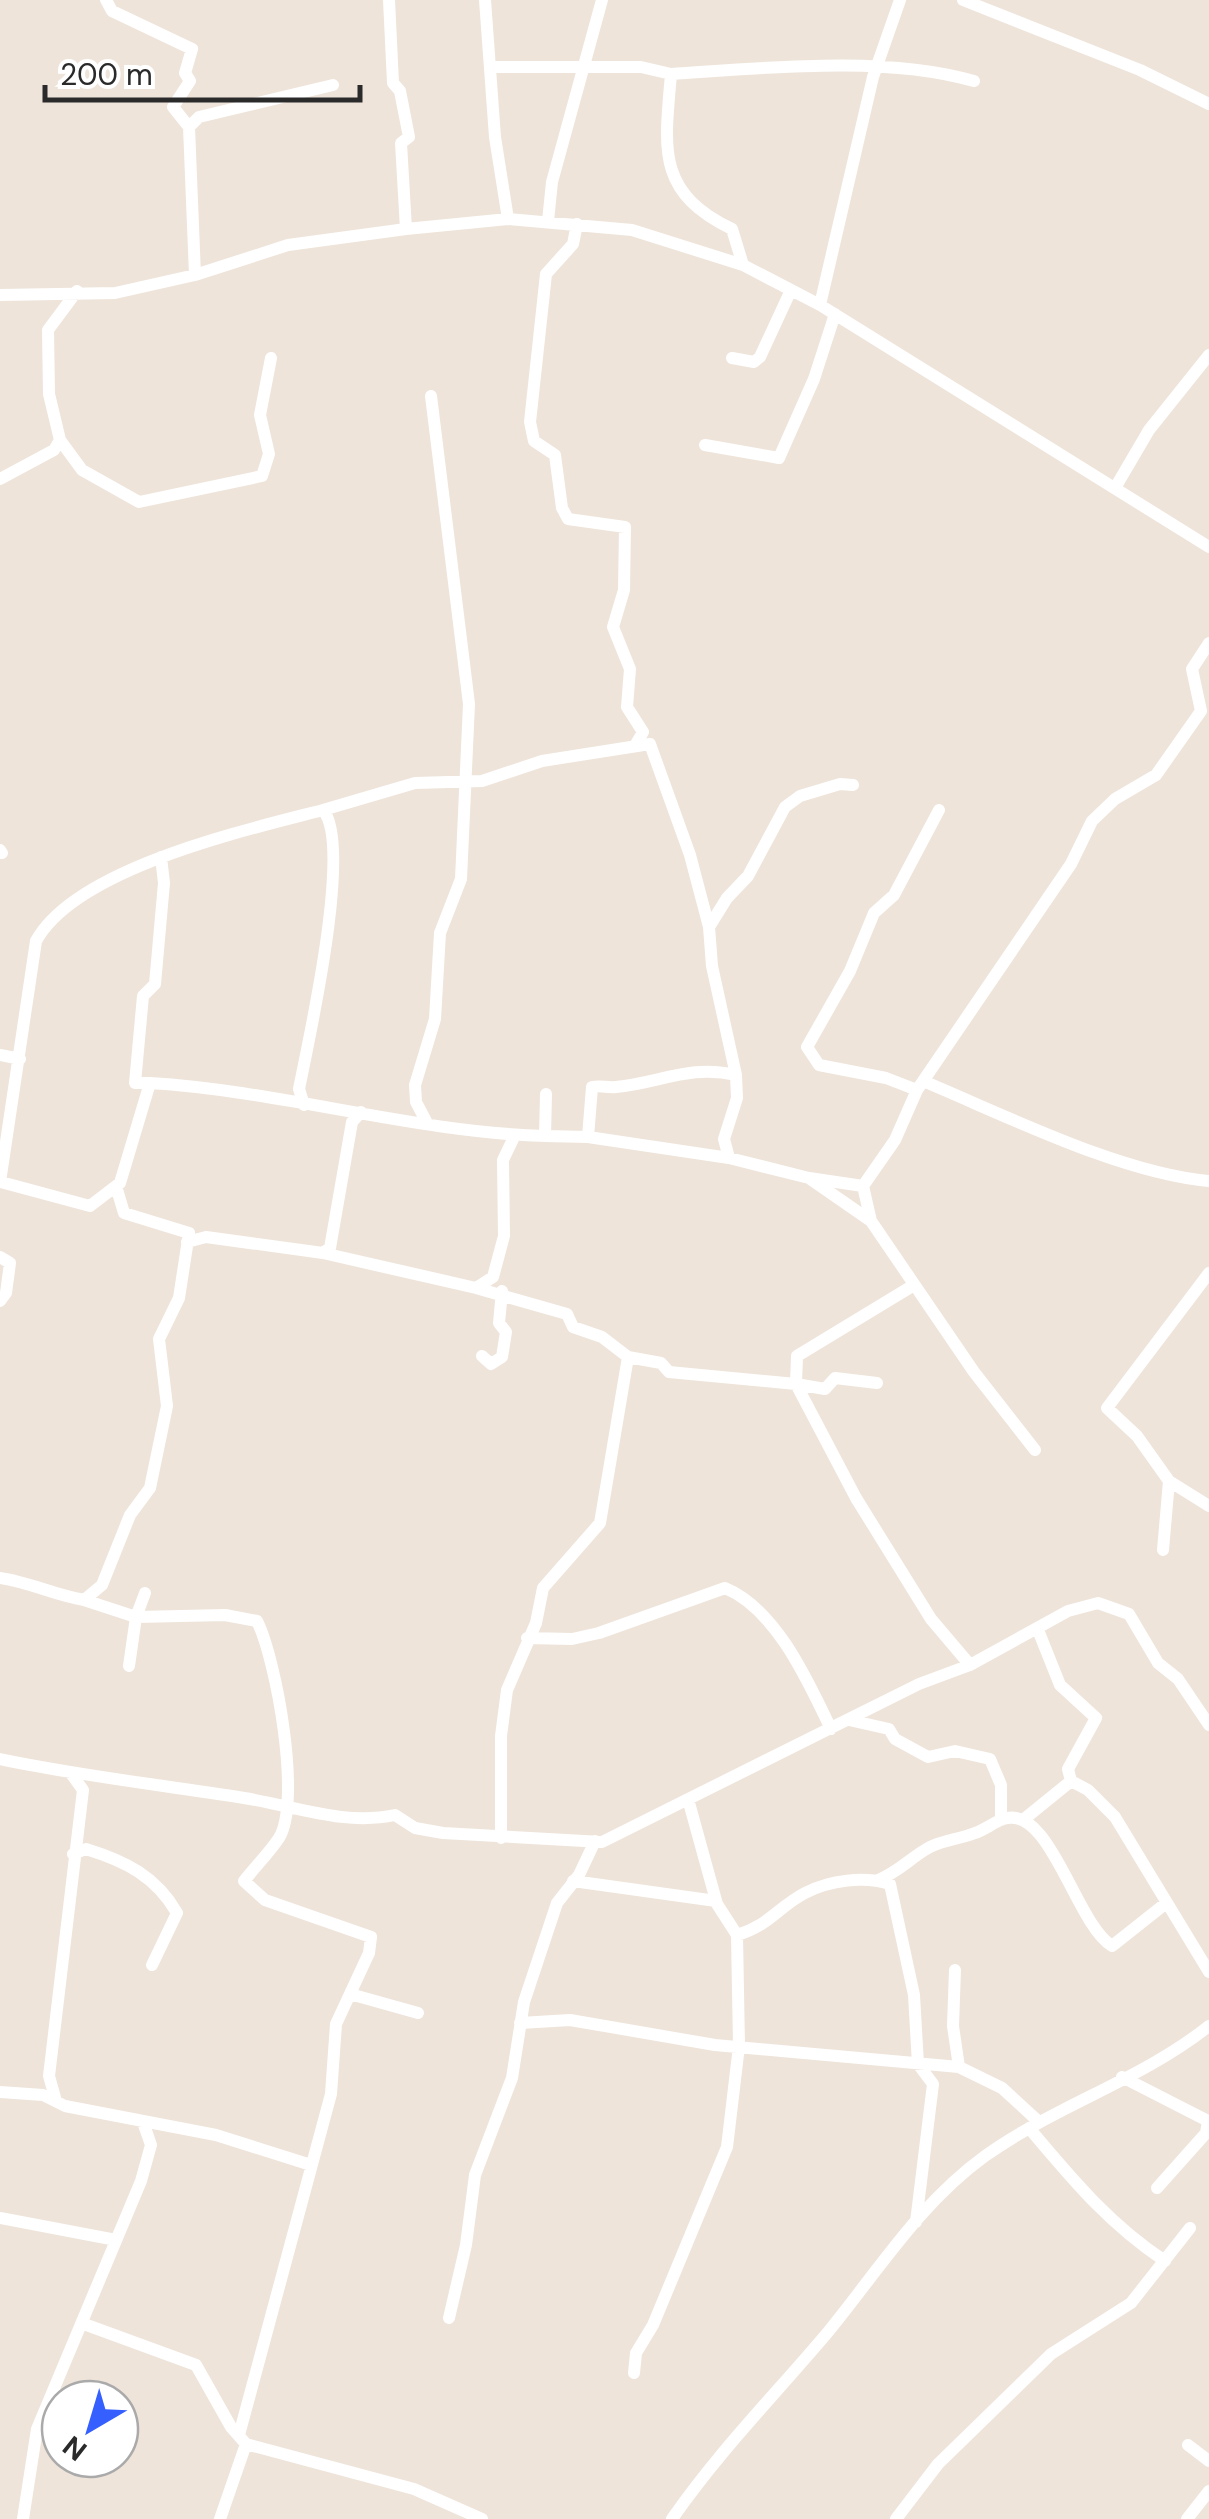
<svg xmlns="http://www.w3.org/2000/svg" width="1209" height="2519" font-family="'DM Sans',sans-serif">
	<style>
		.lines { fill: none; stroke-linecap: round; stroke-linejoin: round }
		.minor { stroke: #fff; stroke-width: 12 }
	</style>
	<rect width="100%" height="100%" fill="#eee4da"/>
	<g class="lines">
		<path class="minor" d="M106,0L112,11L192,49L185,73L190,81L173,107L189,127L195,275
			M389,0L393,83L400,91L409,137L401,143L406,229
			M485,0L495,137L508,219
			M963,0L1140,70L1209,104
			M491,67H641L671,74C765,68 883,55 974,81
			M671,74C665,147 655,192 732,229L743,265
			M189,127L199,117L333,85
			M548,221L552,182L602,0
			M577,224L573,244L546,274L530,422L534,441L555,455L562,508L568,519L625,527L624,590L613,627L630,669L627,707L643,732L636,744
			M77,291L48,330L49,394L60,440L82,470L139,502L262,476L269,454L260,415L271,358
			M0,295L115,293L195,275L288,245L406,229L508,219L632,230L743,265L820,305L1209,547
			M820,305L873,77L900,0
			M732,358L754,362L760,357L791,290
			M705,445L779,458L814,379L835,314
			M0,479L54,450L60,440
			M1115,488L1149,430L1209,355
			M323,810L415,783L482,781L542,761L650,744L690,855L709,927L712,966L736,1075L737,1098L724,1139L729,1158
			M0,850L2,853
			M709,927L727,898L748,876L785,807L800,796L840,784L853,785
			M0,1055L20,1059
			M923,1081C1007,1116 1120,1173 1209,1181
			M150,1083H135L143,996L155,984L164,883L161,857
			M917,1090L886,1078L819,1065L807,1047L850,971L874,913L894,895L939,810
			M426,1121L416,1102L415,1085L435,1019L440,933L461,879L469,704L431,396
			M545,1136L588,1137L729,1158L809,1178L871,1221L974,1372L1035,1450
			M588,1137L592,1087C601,1085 607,1088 616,1087C659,1083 691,1064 736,1075
			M809,1178L863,1186L895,1140L917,1090L1071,864L1092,821L1115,799L1156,775L1201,711L1192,669L1209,643
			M0,1182L36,941C76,868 246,830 323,810C353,845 309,1038 299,1089L304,1105
			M1,1182L90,1206L120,1183L150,1083C282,1091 412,1132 545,1136L546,1094
			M863,1186L871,1221
			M187,1242L206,1237L323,1253L330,1248L352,1122L361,1112
			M323,1253L476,1288L493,1277L504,1236L503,1160L515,1135
			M0,1257L10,1263L6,1293L0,1301
			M476,1288L567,1314L573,1327L602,1337L628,1357L661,1363L669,1372L796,1384L856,1498L931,1619L970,1665L1068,1611L1098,1603L1129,1614L1158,1663L1178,1679L1209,1725
			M482,1356L491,1364L502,1357L506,1332L499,1323L502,1291
			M877,1383L835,1378L825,1389L796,1384L797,1356L914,1285
			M1169,1481L1209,1506
			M1163,1550L1169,1481L1137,1436L1107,1408L1209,1273
			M0,1578C29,1582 54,1595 84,1600L102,1585L130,1515L150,1488L167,1406L159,1339L179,1298L189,1233L124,1213L116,1186
			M84,1600L136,1617L225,1615L257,1621C276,1659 302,1801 279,1838C269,1853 255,1867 244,1881L265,1900L371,1937L369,1953L336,2024L331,2094L239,2435
			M1038,1630L1060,1685L1096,1718L1068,1769L1071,1781L1088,1790L1115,1817L1209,1972
			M527,1638L572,1639L599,1633L725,1588C776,1609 808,1681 831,1729
			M129,1666L136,1617L145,1593
			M849,1720L889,1729L895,1739L928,1757L955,1751L990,1759L1001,1785V1820
			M0,1759C81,1776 163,1785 244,1798C295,1806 344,1826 395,1815L415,1828L443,1833L602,1842L919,1684L970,1665
			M1023,1820L1071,1781
			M501,1838V1736L507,1690L536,1623L543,1588L600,1523L628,1357
			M73,1854L86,1849C125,1861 156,1876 177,1913L152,1965
			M878,1880C899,1872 911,1857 930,1847C944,1840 960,1839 975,1833C984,1830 993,1823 1003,1819C1050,1803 1075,1923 1112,1946L1165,1904
			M573,1881L716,1901
			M737,1935C770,1925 778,1907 805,1893C830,1880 864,1876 890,1884L914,1995L918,2064L933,2084L916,2222
			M955,1970L953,2026L959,2067
			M350,1994L418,2013
			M520,2023L570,2020L715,2045L959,2067L1002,2088L1039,2122
			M1122,2077L1208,2121L1206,2133L1157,2188
			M0,2092L43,2095L65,2106L216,2135L311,2165
			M56,2101L49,2076L83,1790L70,1772
			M1029,2128C1072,2179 1109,2224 1165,2261
			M0,2218L116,2240
			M449,2318L466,2245L475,2175L512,2078L524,2002L557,1903L579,1875L595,1841
			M84,2324L196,2365L231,2427L246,2444L414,2489L482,2519
			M634,2373L636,2353L653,2325L727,2147L739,2046L737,1935L717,1904L688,1799
			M1188,2445L1209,2461
			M23,2519L37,2429L141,2181L151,2145L143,2122
			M220,2519L246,2444
			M672,2519C720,2450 774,2396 828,2332C878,2271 920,2203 985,2156C1055,2106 1141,2080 1209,2026
			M896,2519L938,2464L1051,2354L1131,2303L1190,2228
			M1187,2519L1209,2491"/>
	</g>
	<g transform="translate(90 2429) rotate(218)"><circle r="48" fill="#ffffff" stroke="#aaaaaa" stroke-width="2.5"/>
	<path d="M0-8L18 38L0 25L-18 38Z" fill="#3560ff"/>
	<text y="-15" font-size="28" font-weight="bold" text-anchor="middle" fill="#2a2a2a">N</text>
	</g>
	<path d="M45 85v15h315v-15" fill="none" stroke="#2a2a2a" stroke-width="5"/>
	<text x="60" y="85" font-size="30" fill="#2a2a2a" stroke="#ffffff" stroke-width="8" paint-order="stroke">200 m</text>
</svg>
